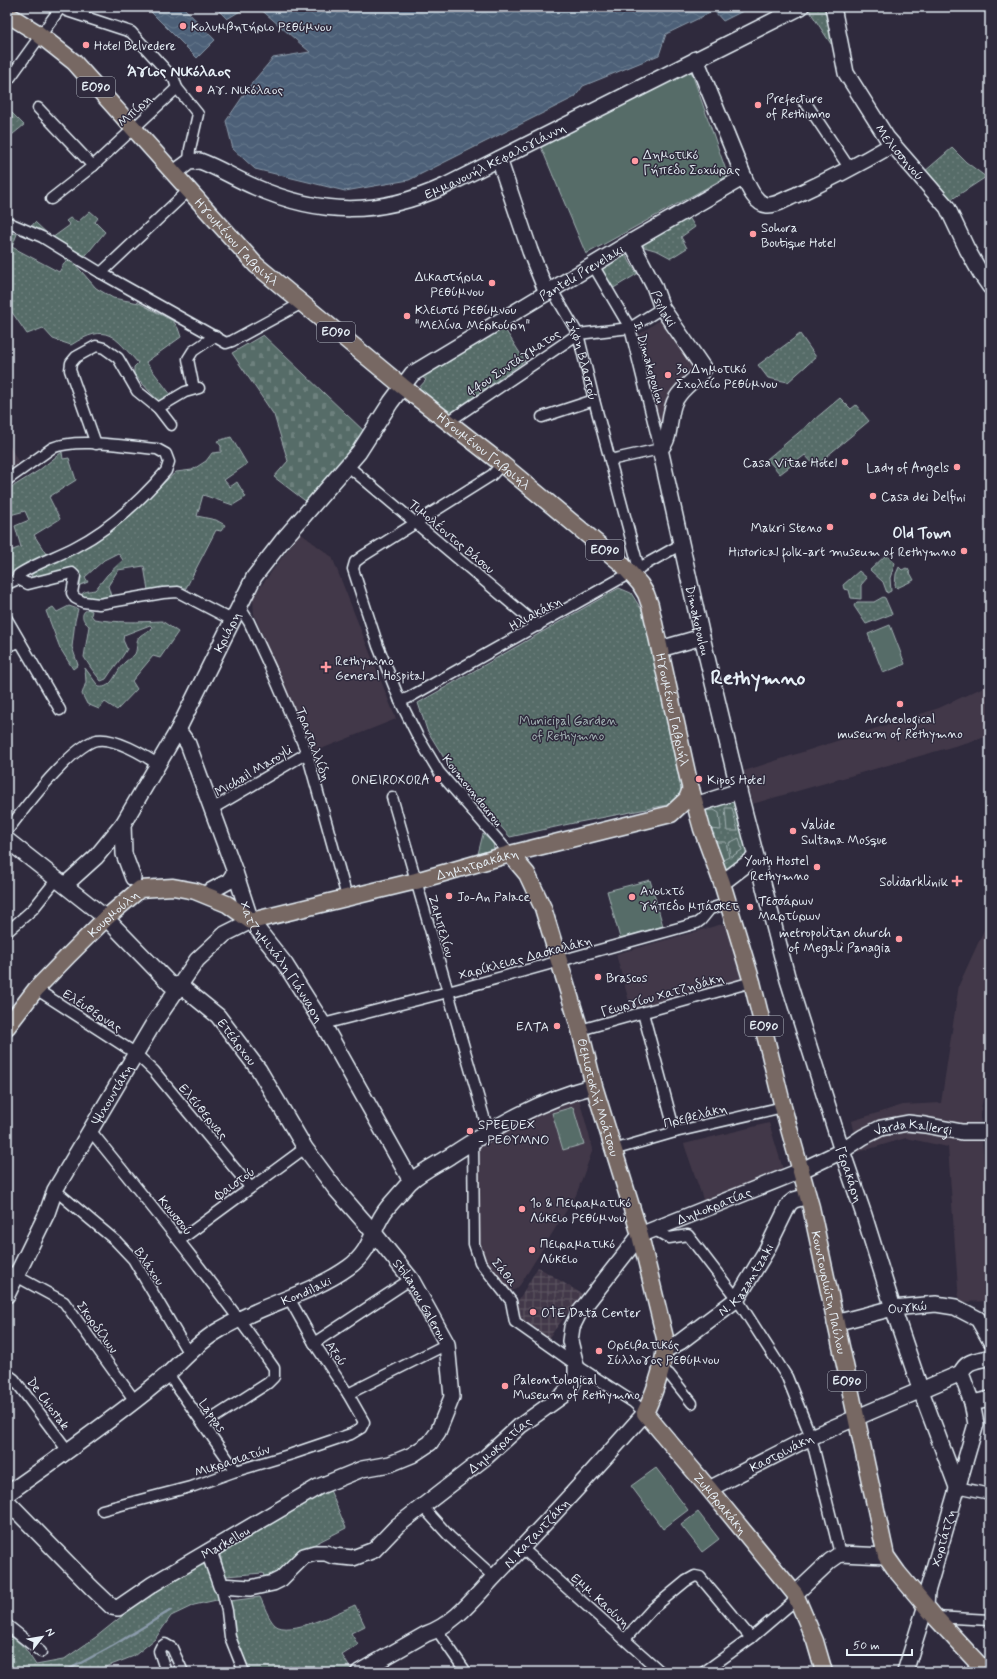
<svg xmlns="http://www.w3.org/2000/svg" width="997" height="1679" font-family="Mynerve,sans-serif">
	<style>
		.built { fill: #433949 }
		.industrial { fill: url(#industrial-grid) }
		.grass { fill: url(#grass-dots); stroke: #9faeb0 }
		.cemetery { fill: url(#cemetery-stones); stroke: #9faeb0 }
		.garden { fill: #566c67; stroke: #9faeb0 }
		.water { fill: url(#water-waves); stroke: #8b9bab }
		.lines { fill: none; stroke-linecap: round; stroke-linejoin: round }
		.stream { stroke: #8b9bab; stroke-width: 2.5 }
		.street-casing { stroke: #e8f1f8; stroke-width: 13 }
		.secondary-casing { stroke: #e8f1f8; stroke-width: 18 }
		.primary-casing { stroke: #e8f1f8; stroke-width: 19 }
		.street { stroke: #2f2a3d; stroke-width: 10 }
		.secondary { stroke: #2f2a3d; stroke-width: 15 }
		.primary { stroke: #776864; stroke-width: 16 }
		.poi-dot { fill: #ff9aa2; stroke: #2f2a3d; stroke-width: 1.5 }
		.labels { text-anchor: middle; stroke-width: 3; stroke-linejoin: round; paint-order: stroke }
		.shield { fill: #2f2a3d; stroke: #b0b5c0; stroke-width: 1 }
		.shield-label { font-size: 12px; font-weight: bold; fill: #e8f1f8 }
		.poi-label { font-size: 13px; fill: #e8f1f8; stroke: #2f2a3d; text-anchor: start }
		.street-label { font-size: 13px; fill: #e8f1f8; stroke: #2f2a3d }
		.park-label { font-size: 13px; fill: #a6b5b7; stroke: #2f2a3d }
		.quarter-label { font-size: 15px; font-weight: bold; fill: #e8f1f8; stroke: #2f2a3d }
		.town-label { font-size: 21px; font-weight: bold; fill: #e8f1f8; stroke: #2f2a3d }
	</style>
	<defs>
		<pattern id="industrial-grid" width="8" height="8" patternUnits="userSpaceOnUse"><rect width="8" height="8" fill="#433949"/><path d="M0 4h8M4 0v8" fill="none" stroke="#5e5664"/></pattern>
		<pattern id="grass-dots" width="8" height="8" patternUnits="userSpaceOnUse"><rect width="8" height="8" fill="#566c67"/><path d="M2 2h.1M6 6h.1" fill="none" stroke="#6e817e" stroke-width="1.8" stroke-linecap="round"/></pattern>
		<pattern id="cemetery-stones" width="16" height="16" patternUnits="userSpaceOnUse"><rect width="16" height="16" fill="#566c67"/><path d="M2 7V4a2 2 0 0 1 4 0v3zM10 15v-3a2 2 0 0 1 4 0v3z" fill="#6e817e"/></pattern>
		<pattern id="water-waves" width="16" height="10" patternUnits="userSpaceOnUse"><rect width="16" height="10" fill="#4d6178"/><path d="M0 5q4-4 8 0t8 0" fill="none" stroke="#67788c"/></pattern>
	</defs>
	<rect width="100%" height="100%" fill="#2f2a3d"/>
	<filter id="ink" filterUnits="userSpaceOnUse"><feTurbulence type="fractalNoise" baseFrequency=".025" numOctaves="2"/><feDisplacementMap in="SourceGraphic" scale="8" xChannelSelector="R" yChannelSelector="G"/><feConvolveMatrix kernelMatrix="1 2 1 2 8 2 1 2 1" color-interpolation-filters="sRGB"/></filter>
	<g filter="url(#ink)">
		<path class="built" d="M661,319L699,369L664,427H657L637,336Z
			M7,441L21,467L7,476Z
			M300,533L332,557L396,719L311,753L254,614L253,597Z
			M990,684V738L986,737L752,804L744,771L939,708Z
			M990,917V1063L980,1114L990,1238V1301L959,1302L948,1147L906,1138L859,1152L852,1121L903,1105L941,1103L959,985Z
			M726,923L742,982L632,1012L616,954Z
			M579,1099L593,1149L576,1195L520,1285L516,1289L508,1292L481,1262L477,1246V1146L529,1114Z
			M769,1123L783,1169L704,1202L684,1144Z"/>
		<path class="industrial" d="M538,1267L582,1294L547,1340L517,1321L515,1306Z"/>
		<path class="grass" d="M815,7H830L836,41L831,44L809,10Z
			M7,108L24,125L7,139Z
			M952,148L966,162L986,177L949,201L924,172Z
			M90,211L98,218L95,222L105,232L82,260L29,229L35,222L52,238L70,225L66,221L70,218L78,222Z
			M687,214L695,227L681,237L687,248L671,258L658,251L644,247L641,240Z
			M7,232L17,234L12,247L59,272L67,259L74,263L96,288L113,298L139,303L173,321L178,328L181,337L146,362L171,395L158,401L134,374V367L138,363C114,336 107,322 71,345L53,339L43,328L27,334L7,305Z
			M624,252L637,274L612,289L599,266Z
			M504,328L525,361L449,414L418,389L426,380L421,376Z
			M800,334L816,357L788,382L768,378L758,365Z
			M840,398L851,409L856,405L869,421L815,466L805,455L780,474L767,459Z
			M231,437L247,464L224,480L230,487L237,482L246,497L233,505L203,495L197,516L216,520L225,525L221,531L216,530L186,588L171,587L148,590L144,566L118,570L108,586L111,596L92,600L80,596C83,591 89,591 95,590L107,575L123,560L118,553L104,560L85,577L88,582L78,586L77,570L71,569L32,579L31,576L33,573L80,548L117,525L176,472L192,470L206,461L212,453L221,452V446L217,441Z
			M62,452L63,459L69,458L76,480L49,497L60,519L34,535L48,557L7,575V552L21,547L15,526L29,520L25,511L10,515L7,511V490L38,471Z
			M886,555L895,563L890,578L891,591L887,593L883,582L870,570Z
			M899,567L902,570L906,568L908,569L914,580L897,588L895,586L896,574Z
			M859,571L867,578L861,585V599L851,598L849,590L844,589L843,585Z
			M619,588L631,593L643,612L680,783L681,794L674,802L667,805L569,824L510,837L449,766L427,730L418,703Z
			M883,597L885,598L892,614L866,624L854,606L855,604L857,602H874Z
			M69,606L78,609L75,621L72,647L78,665L73,669L60,648L46,611L53,607L57,612Z
			M88,609L92,611L91,615L94,619C117,623 139,622 162,621L178,632L160,658L153,656L132,681L137,689L117,710L105,702L99,709L87,704L82,694L86,682L85,668L99,687C113,689 116,670 125,662C128,659 132,658 135,654C138,648 135,640 140,636C143,633 148,632 151,630L152,627L150,625L124,635L123,640L127,649C121,660 112,669 106,679L101,681L91,668L84,657L89,626C83,621 79,614 88,609Z
			M734,799L748,855L724,874L699,809Z
			M330,1490L346,1528L311,1546L266,1583L263,1573L225,1576L220,1554L245,1540L296,1506Z
			M206,1564L221,1599L194,1605L171,1616L155,1639L134,1656L93,1672H7V1633L24,1647L36,1665L63,1660L96,1637L137,1604L189,1569Z
			M260,1597C264,1605 268,1618 275,1625C289,1637 339,1612 355,1605L365,1626L351,1633L358,1645L342,1655L352,1671L249,1672L237,1647L230,1601Z"/>
		<path class="cemetery" d="M263,335L366,433L308,503L274,477L288,461L274,415L232,353Z"/>
		<path class="garden" d="M691,71L728,176L586,254L541,147Z
			M890,625L905,664L883,673L868,634Z
			M725,808H732L738,831H727Z
			M714,810L719,813L721,830L709,829L702,811Z
			M483,834L493,843L494,849L478,854Z
			M739,838L742,850L731,857L729,843Z
			M714,842H726L729,857L721,861Z
			M650,880L663,926L620,938L607,891Z
			M573,1107L584,1144L563,1150L552,1113Z
			M656,1468L688,1510L663,1529L631,1486Z
			M698,1512L719,1539L702,1552L681,1525Z"/>
		<path class="water" d="M156,7H183L215,40L197,58L151,12Z
			M215,7H247L227,19Z
			M258,7H751L723,21L714,11L666,34L659,55L583,86L575,97L409,180L345,191L255,169L233,149L226,121L252,83L273,58L310,52Z"/>
		<g class="lines">
			<path class="stream" d="M64,1672L114,1645L171,1610"/>
			<defs>
				<g id="street">
					<path d="M61,7L67,11L131,32L174,79L177,88L198,114L190,149L189,162"/>
					<path d="M7,82L61,7"/>
					<path d="M803,101L808,106L850,169"/>
					<path d="M38,108L93,166"/>
					<path d="M189,190L101,273L226,343L232,341L302,303"/>
					<path d="M51,199L93,166L177,88"/>
					<path d="M7,222L42,237L101,273"/>
					<path d="M593,265L630,328L660,449L610,460"/>
					<path id="s1" d="M552,290L578,334L594,400L639,569"/>
					<path d="M194,389L188,359L193,351L215,336"/>
					<path d="M158,408L185,392L199,388"/>
					<path d="M542,417L594,400"/>
					<path d="M448,422L578,334L630,328L662,308"/>
					<path d="M96,444L70,370L71,363L76,357L96,346L104,348L118,358L137,391L158,408L171,425"/>
					<path d="M502,464L492,475L363,556L355,562L353,569L378,646L400,701L417,735L439,772L510,854"/>
					<path d="M348,466L538,626"/>
					<path d="M7,480L52,448C77,437 129,447 157,449L166,454L169,462L166,471C141,500 110,529 75,547C58,556 32,565 18,575V579L28,584L72,573L75,576L72,593L75,598L83,602L99,604L163,593L178,592L232,620"/>
					<path d="M7,584L18,579"/>
					<path d="M239,606L249,622L274,676L307,753L347,897"/>
					<path d="M7,619L60,710"/>
					<path d="M7,646L20,642"/>
					<path d="M400,701L408,698L680,545"/>
					<path d="M392,797L488,1131"/>
					<path d="M212,809L307,753"/>
					<path d="M7,831C23,810 72,745 97,740C114,737 145,755 158,765"/>
					<path d="M7,932L33,909L57,879"/>
					<path d="M36,989L135,1053L154,1071L250,1187"/>
					<path d="M643,1013L675,1132"/>
					<path d="M323,1024L448,992L697,923L701,920L710,909L728,903"/>
					<path d="M580,1030L752,982"/>
					<path d="M90,1130C153,1208 216,1285 274,1368V1377L268,1383L204,1424"/>
					<path d="M473,1140L474,1244L480,1262L511,1301L515,1322L576,1365L633,1402L645,1413"/>
					<path d="M613,1150L675,1132L783,1107"/>
					<path d="M55,1190L116,1241L133,1259L189,1354"/>
					<path d="M655,1230L669,1238L688,1235L737,1299L787,1377L811,1437L840,1554"/>
					<path d="M180,1240L305,1148"/>
					<path d="M7,1271L64,1302L135,1401"/>
					<path d="M314,1343L411,1279"/>
					<path d="M660,1369L669,1374L692,1403"/>
					<path d="M7,1374L14,1379L68,1451"/>
					<path d="M168,1374L236,1471"/>
					<path d="M348,1394L447,1344"/>
					<path d="M957,1487L990,1494"/>
					<path d="M423,1507L450,1537L494,1577"/>
					<path d="M102,1510L194,1486L236,1471L292,1454L351,1434L361,1428L364,1422L348,1394L314,1343L289,1298"/>
					<path d="M522,1548L661,1672"/>
					<path d="M221,1586L227,1611L230,1637L244,1672"/>
					<path d="M935,1617L990,1620"/>
					<path d="M7,1625L41,1652"/>
					<path d="M437,1630L466,1672"/>
					<path d="M625,1639L652,1609L686,1581L695,1576L700,1577L751,1638"/>
					<path d="M166,1672L159,1651L161,1647L165,1644L172,1648L183,1672"/>
					<path d="M704,1672L751,1638L792,1603L795,1594"/>
				</g>
				<g id="secondary">
					<path id="s2" d="M833,7L846,73L887,138L947,207L967,249L981,274L990,287"/>
					<path d="M696,59L744,177C748,186 755,204 767,205C776,206 787,198 796,195C829,180 861,163 892,145"/>
					<path d="M499,159L530,251L547,293"/>
					<path id="s3" d="M174,173L189,162L200,161C219,168 236,179 255,187C321,216 379,216 445,186L801,7"/>
					<path id="s4" d="M631,242L654,286L662,308L704,369C696,380 683,386 676,399C667,413 673,438 660,449L702,637L739,791L788,980L842,1151L864,1215L893,1308L921,1391L957,1487"/>
					<path d="M660,649L702,637"/>
					<path id="s5" d="M178,730L188,744L235,872L251,921L285,964L323,1024L411,1181"/>
					<path d="M695,805L739,791"/>
					<path d="M123,824L124,854L133,878"/>
					<path id="s6" d="M7,840L106,918L170,984L181,986L218,1016L259,1070L305,1148L334,1187L374,1233L411,1279L447,1344L452,1397L438,1432L430,1443L412,1455L390,1464L362,1469L318,1487L153,1584L118,1608L112,1607L91,1587L7,1501"/>
					<path d="M722,883L756,857"/>
					<path id="s7" d="M65,885L96,857L123,824L178,730L254,577L282,541L359,452L391,402L412,374L631,242L744,177"/>
					<path d="M205,894L229,881L235,872"/>
					<path id="s8" d="M7,1295L47,1213L55,1190L152,1026L197,960L225,934L251,921"/>
					<path id="s9" d="M835,1323L893,1308L936,1304L955,1307L978,1319L990,1340"/>
					<path id="s10" d="M665,1350L680,1342L737,1299L766,1251L789,1204L794,1200L808,1196"/>
					<path d="M990,1357C978,1361 966,1360 961,1373L972,1403L990,1399"/>
					<path id="s11" d="M709,1489L811,1437L961,1373"/>
					<path id="s12" d="M7,1494C54,1461 101,1428 146,1392C153,1386 161,1380 168,1374C185,1358 201,1340 221,1329C262,1304 310,1295 349,1267C374,1249 371,1227 388,1207C395,1199 403,1190 410,1182C421,1172 437,1164 450,1156C496,1126 540,1100 594,1086"/>
					<path id="s13" d="M209,1552L221,1586L250,1588L273,1583L281,1579L304,1556L315,1553H326L333,1556L353,1558L374,1550L397,1526L486,1457L520,1426L562,1396L571,1386L576,1377V1365L570,1341L572,1327L579,1313L640,1235L800,1171L842,1151L863,1137L881,1128L908,1123L925,1125L962,1132H990"/>
					<path d="M795,1594L830,1561L840,1554L886,1556"/>
					<path id="s14" d="M359,1672L426,1634C455,1624 474,1598 495,1576C546,1523 596,1468 645,1413"/>
					<path id="s15" d="M905,1672L926,1605L927,1592L976,1424L972,1403"/>
				</g>
				<g id="primary">
					<path id="s16" d="M7,14L36,32L74,62L256,265L402,386L502,464L621,563L640,584L646,594L650,605L689,782L702,829L722,883L752,982L783,1107L811,1207L886,1556L898,1573L935,1617L986,1672"/>
					<path id="s17" d="M510,854L527,874L543,908L580,1030L594,1086L640,1235L665,1338C666,1363 655,1391 645,1413L709,1489L795,1594L815,1641L824,1672"/>
					<path id="s18" d="M7,1027L36,989L68,956L106,918L140,889L173,887L195,891L227,904L251,921L416,881L510,854L671,814L687,799L691,789"/>
				</g>
			</defs>
			<use href="#street" class="street-casing"/>
			<use href="#secondary" class="secondary-casing"/>
			<use href="#primary" class="primary-casing"/>
			<use href="#street" class="street"/>
			<use href="#secondary" class="secondary"/>
			<use href="#primary" class="primary"/>
		</g>
	</g>
	<g class="poi-dot">
		<circle cx="183" cy="26" r="4"/>
		<circle cx="86" cy="45" r="4"/>
		<circle cx="199" cy="89" r="4"/>
		<circle cx="758" cy="105" r="4"/>
		<circle cx="635" cy="161" r="4"/>
		<circle cx="753" cy="234" r="4"/>
		<circle cx="492" cy="283" r="4"/>
		<circle cx="407" cy="316" r="4"/>
		<circle cx="668" cy="375" r="4"/>
		<circle cx="845" cy="462" r="4"/>
		<circle cx="957" cy="467" r="4"/>
		<circle cx="873" cy="496" r="4"/>
		<circle cx="830" cy="527" r="4"/>
		<circle cx="964" cy="551" r="4"/>
		<path d="M324 661h4v4h4v4h-4v4h-4v-4h-4v-4h4z"/>
		<circle cx="900" cy="704" r="4"/>
		<circle cx="438" cy="779" r="4"/>
		<circle cx="699" cy="779" r="4"/>
		<circle cx="793" cy="831" r="4"/>
		<circle cx="817" cy="867" r="4"/>
		<path d="M955 875h4v4h4v4h-4v4h-4v-4h-4v-4h4z"/>
		<circle cx="449" cy="896" r="4"/>
		<circle cx="632" cy="897" r="4"/>
		<circle cx="750" cy="907" r="4"/>
		<circle cx="899" cy="939" r="4"/>
		<circle cx="598" cy="977" r="4"/>
		<circle cx="557" cy="1026" r="4"/>
		<circle cx="470" cy="1131" r="4"/>
		<circle cx="522" cy="1209" r="4"/>
		<circle cx="532" cy="1250" r="4"/>
		<circle cx="533" cy="1312" r="4"/>
		<circle cx="599" cy="1351" r="4"/>
		<circle cx="505" cy="1386" r="4"/>
	</g>
	<g class="labels">
		<g class="shield">
			<rect x="77" y="77" width="38" height="20" rx="3"/>
			<rect x="317" y="322" width="38" height="20" rx="3"/>
			<rect x="586" y="540" width="38" height="20" rx="3"/>
			<rect x="745" y="1016" width="38" height="20" rx="3"/>
			<rect x="828" y="1371" width="38" height="20" rx="3"/>
		</g>
		<g class="shield-label">
			<text x="96" y="91">ΕΟ90</text>
			<text x="336" y="336">ΕΟ90</text>
			<text x="605" y="554">ΕΟ90</text>
			<text x="764" y="1030">ΕΟ90</text>
			<text x="847" y="1385">ΕΟ90</text>
		</g>
		<g class="poi-label">
			<text x="191" y="31">Κολυμβητήριο Ρεθύμνου</text>
			<text x="94" y="50">Hotel Belvedere</text>
			<text x="207" y="94">Αγ. Νικόλαος</text>
			<text x="766" y="103">Prefecture<tspan x="766" dy="15">of Rethimno</tspan></text>
			<text x="643" y="159">Δημοτικό<tspan x="643" dy="15">Γήπεδο Σοχώρας</tspan></text>
			<text x="761" y="232">Sohora<tspan x="761" dy="15">Boutique Hotel</tspan></text>
			<text x="484" y="281" text-anchor="end">Δικαστήρια<tspan x="484" dy="15">Ρεθύμνου</tspan></text>
			<text x="415" y="314">Κλειστό Ρεθύμνου<tspan x="415" dy="15">"Μελίνα Μερκούρη"</tspan></text>
			<text x="676" y="373">3ο Δημοτικό<tspan x="676" dy="15">Σχολείο Ρεθύμνου</tspan></text>
			<text x="837" y="467" text-anchor="end">Casa Vitae Hotel</text>
			<text x="949" y="472" text-anchor="end">Lady of Angels</text>
			<text x="881" y="501">Casa dei Delfini</text>
			<text x="822" y="532" text-anchor="end">Makri Steno</text>
			<text x="956" y="556" text-anchor="end">Historical folk-art museum of Rethymno</text>
			<text x="335" y="665">Rethymno<tspan x="335" dy="15">General Hospital</tspan></text>
			<text x="900" y="723" text-anchor="middle">Archeological<tspan x="900" dy="15">museum of Rethymno</tspan></text>
			<text x="430" y="784" text-anchor="end">ONEIROXORA</text>
			<text x="707" y="784">Kipos Hotel</text>
			<text x="801" y="829">Valide<tspan x="801" dy="15">Sultana Mosque</tspan></text>
			<text x="809" y="865" text-anchor="end">Youth Hostel<tspan x="809" dy="15">Rethymno</tspan></text>
			<text x="948" y="886" text-anchor="end">Solidarklinik</text>
			<text x="640" y="895">Ανοιχτό<tspan x="640" dy="15">γήπεδο μπάσκετ</tspan></text>
			<text x="457" y="901">Jo-An Palace</text>
			<text x="758" y="905">Τεσσάρων<tspan x="758" dy="15">Μαρτύρων</tspan></text>
			<text x="891" y="937" text-anchor="end">metropolitan church<tspan x="891" dy="15">of Megali Panagia</tspan></text>
			<text x="606" y="982">Brascos</text>
			<text x="549" y="1031" text-anchor="end">ΕΛΤΑ</text>
			<text x="478" y="1129">SPEEDEX<tspan x="478" dy="15">- ΡΕΘΥΜΝΟ</tspan></text>
			<text x="530" y="1207">1ο &amp; Πειραματικό<tspan x="530" dy="15">Λύκειο Ρεθύμνου</tspan></text>
			<text x="540" y="1248">Πειραματικό<tspan x="540" dy="15">Λύκειο</tspan></text>
			<text x="541" y="1317">OTE Data Center</text>
			<text x="607" y="1349">Ορειβατικός<tspan x="607" dy="15">Σύλλογος Ρεθύμνου</tspan></text>
			<text x="513" y="1384">Paleontological<tspan x="513" dy="15">Museum of Rethymno</tspan></text>
		</g>
		<g class="street-label">
			<text transform="translate(134 110) rotate(-43)" y="5">Μπίρη</text>
			<text dy="5" stroke="none"><textPath href="#s2" startOffset="163">Μελισσηνού</textPath></text>
			<text dy="5" stroke="none"><textPath href="#s3" startOffset="343">Εμμανουήλ Κεφαλογιάννη</textPath></text>
			<text dy="5" stroke="none"><textPath href="#s16" startOffset="325">Ηγουμένου Γαβριήλ</textPath></text>
			<text dy="5" stroke="none"><textPath href="#s7" startOffset="819">Panteli Prevelaki</textPath></text>
			<text dy="5" stroke="none"><textPath href="#s4" startOffset="74">Psillaki</textPath></text>
			<text dy="5" stroke="none"><textPath href="#s1" startOffset="76">Σήφη Βλαστού</textPath></text>
			<text transform="translate(513 362) rotate(-34)" y="5">44ου Συντάγματος</text>
			<text transform="translate(650 362) rotate(74)" y="5">I. Dimakopoulou</text>
			<text dy="5" stroke="none"><textPath href="#s16" startOffset="649">Ηγουμένου Γαβριήλ</textPath></text>
			<text transform="translate(452 536) rotate(40)" y="5">Τιμολέοντος Βάσου</text>
			<text transform="translate(535 613) rotate(-29)" y="5">Ηλιακάκη</text>
			<text dy="5" stroke="none"><textPath href="#s4" startOffset="417">Dimakopoulou</textPath></text>
			<text dy="5" stroke="none"><textPath href="#s7" startOffset="303">Κριάρη</textPath></text>
			<text dy="5" stroke="none"><textPath href="#s16" startOffset="985">Ηγουμένου Γαβριήλ</textPath></text>
			<text transform="translate(314 744) rotate(70)" y="5">Τρανταλλίδη</text>
			<text transform="translate(253 770) rotate(-31)" y="5">Michail Maroyli</text>
			<text transform="translate(473 790) rotate(51)" y="5">Koumoundourou</text>
			<text dy="5" stroke="none"><textPath href="#s18" startOffset="545">Δημητρακάκη</textPath></text>
			<text dy="5" stroke="none"><textPath href="#s18" startOffset="156">Κουρμούλη</textPath></text>
			<text transform="translate(442 926) rotate(74)" y="5">Ζαμπελίου</text>
			<text transform="translate(525 957) rotate(-15)" y="5">Χαρίκλειας Δασκαλάκη</text>
			<text dy="5" stroke="none"><textPath href="#s5" startOffset="256">Χατζημιχάλη Γιάνναρη</textPath></text>
			<text transform="translate(662 994) rotate(-16)" y="5">Γεωργίου Χατζηδάκη</text>
			<text transform="translate(93 1010) rotate(33)" y="5">Ελέυθερνας</text>
			<text dy="5" stroke="none"><textPath href="#s6" startOffset="309">Ετεάρχου</textPath></text>
			<text dy="5" stroke="none"><textPath href="#s8" startOffset="227">Ψυχουντάκη</textPath></text>
			<text dy="5" stroke="none"><textPath href="#s17" startOffset="261">Θεμιστοκλή Μοάτσου</textPath></text>
			<text transform="translate(204 1111) rotate(50)" y="5">Ελεύθερνας</text>
			<text transform="translate(695 1115) rotate(-14)" y="5">Πρεβελάκη</text>
			<text dy="5" stroke="none"><textPath href="#s13" startOffset="932">Varda Kallergi</textPath></text>
			<text dy="5" stroke="none"><textPath href="#s4" startOffset="992">Γερακάρη</textPath></text>
			<text transform="translate(234 1183) rotate(-36)" y="5">Φαιστού</text>
			<text dy="5" stroke="none"><textPath href="#s13" startOffset="715">Δημοκρατίας</textPath></text>
			<text transform="translate(176 1215) rotate(51)" y="5">Κνωσσού</text>
			<text transform="translate(150 1266) rotate(56)" y="5">Βλάχου</text>
			<text transform="translate(505 1272) rotate(51)" y="5">Σάθα</text>
			<text dy="5" stroke="none"><textPath href="#s10" startOffset="109">N. Kazantzaki</textPath></text>
			<text dy="5" stroke="none"><textPath href="#s12" startOffset="364">Kondilaki</textPath></text>
			<text dy="5" stroke="none"><textPath href="#s16" startOffset="1589">Κουντουριώτη Παύλου</textPath></text>
			<text dy="5" stroke="none"><textPath href="#s6" startOffset="626">Stilianou Galerou</textPath></text>
			<text dy="5" stroke="none"><textPath href="#s9" startOffset="74">Ουγκώ</textPath></text>
			<text transform="translate(98 1327) rotate(54)" y="5">Σκορδίλων</text>
			<text transform="translate(337 1353) rotate(56)" y="5">Αξού</text>
			<text transform="translate(49 1403) rotate(53)" y="5">De Chiostak</text>
			<text transform="translate(213 1415) rotate(55)" y="5">Lappas</text>
			<text dy="5" stroke="none"><textPath href="#s13" startOffset="367">Δημοκρατίας</textPath></text>
			<text dy="5" stroke="none"><textPath href="#s11" startOffset="81">Καστρινάκη</textPath></text>
			<text transform="translate(232 1460) rotate(-18)" y="5">Μικρασιατών</text>
			<text dy="5" stroke="none"><textPath href="#s17" startOffset="707">Ζυμβρακάκη</textPath></text>
			<text dy="5" stroke="none"><textPath href="#s14" startOffset="228">Ν. Καζαντζάκη</textPath></text>
			<text dy="5" stroke="none"><textPath href="#s15" startOffset="140">Χορτάτζη</textPath></text>
			<text transform="translate(225 1542) rotate(-30)" y="5">Markellou</text>
			<text transform="translate(601 1600) rotate(42)" y="5">Εμμ. Καούνη</text>
		</g>
		<g class="park-label">
			<text x="568" y="725">Municipal Garden<tspan x="568" dy="15">of Rethymno</tspan></text>
		</g>
		<g class="quarter-label">
			<text x="179" y="76">Άγιος Νικόλαος</text>
			<text x="922" y="538">Old Town</text>
		</g>
		<g class="town-label">
			<text x="758" y="684">Rethymno</text>
		</g>
	</g>
	<rect width="997" height="1679" fill="none" stroke="#2f2a3d" stroke-width="24"/>
	<rect x="12" y="12" width="973" height="1655" fill="none" stroke="#e8f1f8" stroke-width="1.5" filter="url(#ink)"/>
	<g transform="translate(42 1637) rotate(59)" stroke="#2f2a3d" stroke-width="3" paint-order="stroke">
	<path d="M0-3L7 15L0 10L-7 15Z" fill="#e8f1f8"/>
	<text y="-6" font-size="11" font-weight="bold" text-anchor="middle" fill="#e8f1f8">N</text>
	</g>
	<path d="M847 1649v6h65v-6" fill="none" stroke="#e8f1f8" stroke-width="2"/>
	<text x="853" y="1649" font-size="12" fill="#e8f1f8" stroke="#2f2a3d" stroke-width="3" paint-order="stroke">50 m</text>
</svg>
